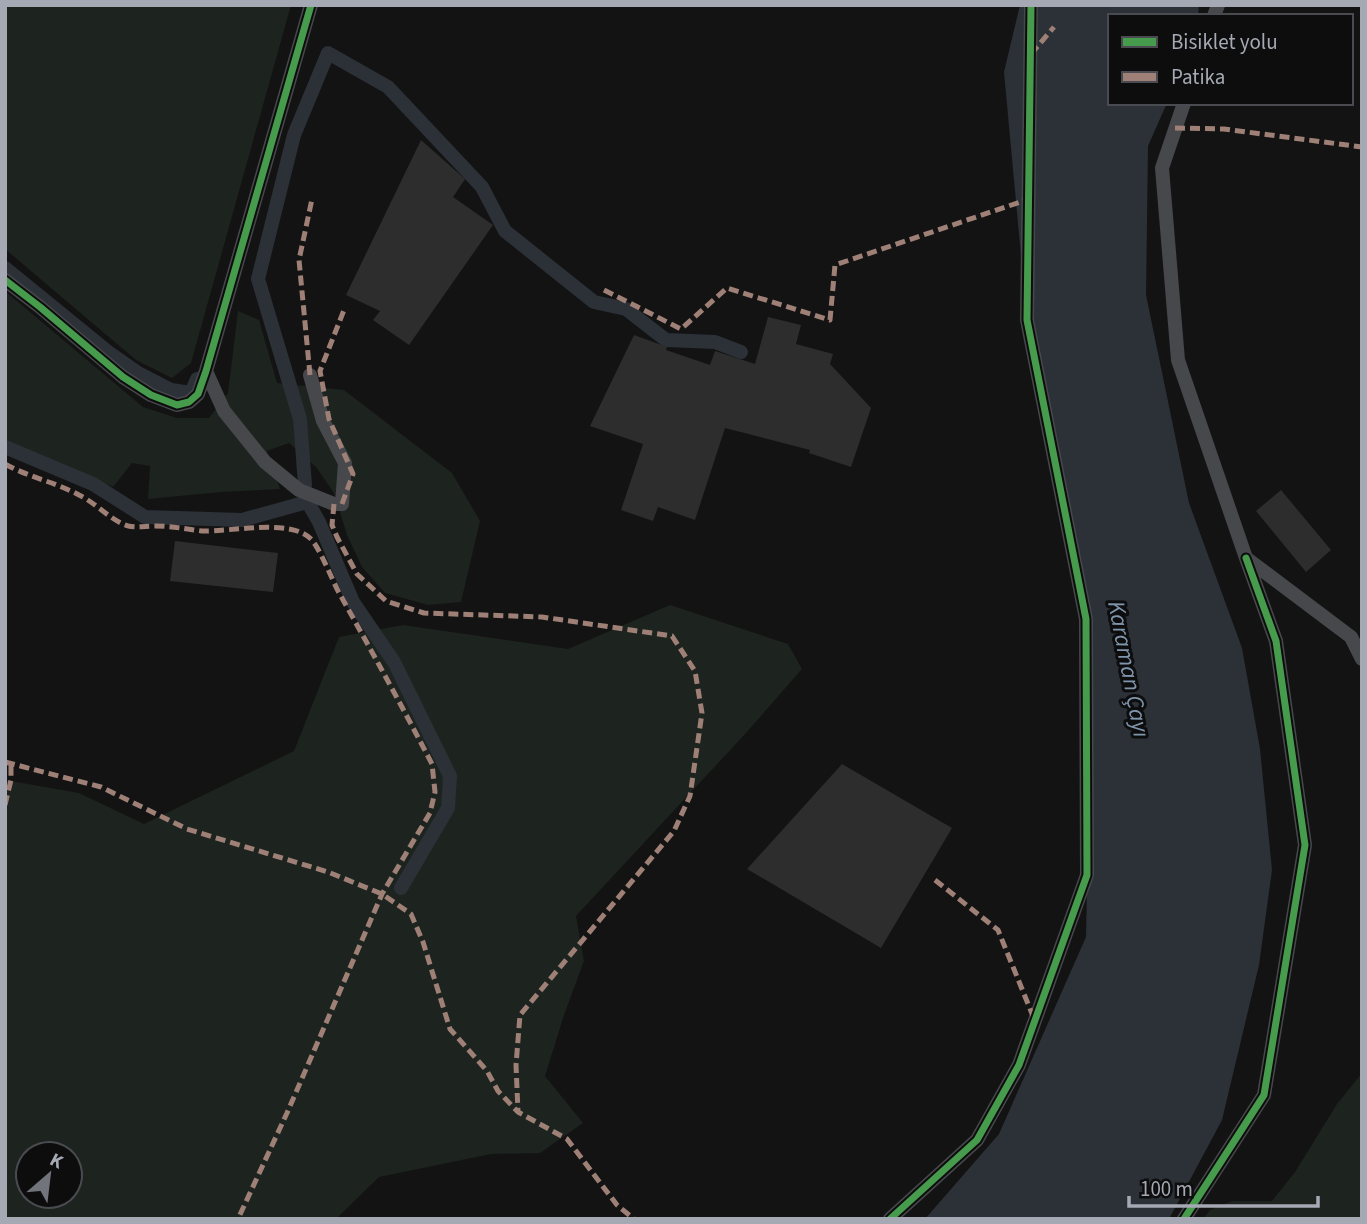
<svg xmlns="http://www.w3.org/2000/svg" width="1367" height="1224" font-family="'Source Sans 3',sans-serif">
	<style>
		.green { fill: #1d231e; fill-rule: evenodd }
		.water { fill: #2b3137 }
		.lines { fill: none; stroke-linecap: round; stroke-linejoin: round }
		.canal { stroke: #2b3137; stroke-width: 14 }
		.building { fill: #2d2d2e }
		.street { stroke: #47484c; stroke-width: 14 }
		.quiet { stroke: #9e8076; stroke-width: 5; stroke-dasharray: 10 5; stroke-linecap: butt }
		.cycleway-casing { stroke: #0d0d0e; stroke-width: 11 }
		.cycleway { stroke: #469c4c; stroke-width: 7 }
		.labels { text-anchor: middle; stroke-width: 6; stroke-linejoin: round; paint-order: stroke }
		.water-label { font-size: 24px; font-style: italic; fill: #7f95ab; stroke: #0d0d0e }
	</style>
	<rect width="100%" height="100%" fill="#131313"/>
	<path class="green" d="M5,5H291L191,363L172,378L136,360L5,249Z
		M5,291L143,407L177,418H209L228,393L238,311L259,320L277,383L344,390L452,473L480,521L461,602L428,605L385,593L362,567L347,535L334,493L316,467L289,443L267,451L280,489L221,492L148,499L150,466L132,463L113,487L5,440Z
		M670,605L788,644L802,669L746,733L576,916L584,961L564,1015L545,1076L583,1123L540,1153L491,1154L379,1177L336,1219H5V780L79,793L144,824L294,751L339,637L403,625L568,649ZM28,1154H70V1196H28Z
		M1362,1073V1219H1203L1210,1210L1232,1201H1272L1295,1172L1337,1104Z"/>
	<path class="water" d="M1020,5H1199L1198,16H1110V103H1167L1148,146L1146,295L1189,503L1242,648L1260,749L1272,870L1259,965L1222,1120L1169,1219H925L999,1134L1086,937L1092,650L1030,353L1004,72Z"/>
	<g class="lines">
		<path class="canal" d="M5,268L108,352L138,373L171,390L191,393L197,379
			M5,447L93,484L145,517L242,520L307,502
			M305,485L300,419L258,279L294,135L328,53L388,87L482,187L505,231L594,302L626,309L666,340L715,342L741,352
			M307,501L319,522L353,602L394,662L450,776L448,808L401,888"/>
	</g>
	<path class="building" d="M421,140L465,179L453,197L493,225L409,345L373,320L380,311L346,295Z
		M768,317L801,325L796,344L833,354L830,364L871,408L851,467L809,453L810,450L725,428L695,520L658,507L653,521L621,510L643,444L590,426L634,335L667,347L666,350L710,365L715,351L755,364Z
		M1281,490L1331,550L1306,572L1256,511Z
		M175,541L278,553L273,592L170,581Z
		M842,764L952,828L881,948L747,869Z"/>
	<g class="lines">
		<path class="street" d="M1214,16L1218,5
			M1184,103L1162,168L1178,360L1246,558L1351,637L1362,659
			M5,280L40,307L123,377L151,395L177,405L189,402L198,394L206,371L311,5
			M206,371L224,411L265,462L299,490L334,504H342L345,463L323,421L310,375
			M890,1219L977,1140L1019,1065L1087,875L1086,619L1027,320L1031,5
			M1184,1219L1264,1095L1305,845L1276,641L1246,558"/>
		<path class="quiet" d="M1031,54L1054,27
			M1175,128L1224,129L1362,147
			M604,290L681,329L727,288L830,320L835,265L1029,199
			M310,375L299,260L312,199
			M5,464C28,477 55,482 79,495C96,503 110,520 128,526C138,528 145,526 155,526C171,526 186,529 202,531C230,532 291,518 311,539C319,547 332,579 338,591C370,648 402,706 432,764L435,792L430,813L382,894L287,1113L238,1219
			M334,504L332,525L337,537L357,574L386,601L424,613L542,617L672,636L695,671L702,713L690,796L674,831L520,1015L516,1065L518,1112
			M342,504L353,474L329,419L320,371L344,310
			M5,762L101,787L187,829L328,872L382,894L411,914L423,942L450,1029L487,1071L498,1091L518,1112L567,1139L617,1205L634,1219
			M5,805L11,780V762
			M935,880L998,930L1035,1021"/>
		<defs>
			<path id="cycleway" d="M5,280L40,307L123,377L151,395L177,405L189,402L198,394L206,371L311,5
				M890,1219L977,1140L1019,1065L1087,875L1086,619L1027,320L1031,5
				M1184,1219L1264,1095L1305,845L1276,641L1246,558"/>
		</defs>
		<use href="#cycleway" class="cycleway-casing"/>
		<use href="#cycleway" class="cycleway"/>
	</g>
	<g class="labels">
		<g class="water-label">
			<text transform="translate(1129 669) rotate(79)" y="8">Karaman Çayı</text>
		</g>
	</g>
	<rect width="1367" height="1224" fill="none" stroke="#a5a9b3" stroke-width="14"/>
	<rect x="1108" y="14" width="245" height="91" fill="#0d0d0e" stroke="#4a4b50" stroke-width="2"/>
	<rect x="1122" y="37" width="35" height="10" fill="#469c4c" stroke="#4a4b50" stroke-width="2"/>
	<text x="1171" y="49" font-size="21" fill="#a5a9b3">Bisiklet yolu</text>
	<rect x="1122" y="72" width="35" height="10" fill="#9e8076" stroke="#4a4b50" stroke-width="2"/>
	<text x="1171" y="84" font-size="21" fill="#a5a9b3">Patika</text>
	<g transform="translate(49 1175) rotate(28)"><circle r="33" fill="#0d0d0e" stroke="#4a4b50" stroke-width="2"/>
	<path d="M0-5L12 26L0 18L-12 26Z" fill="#72747b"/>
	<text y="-10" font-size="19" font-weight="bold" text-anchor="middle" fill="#a5a9b3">K</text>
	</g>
	<path d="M1129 1196v10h189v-10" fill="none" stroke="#a5a9b3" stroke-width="3.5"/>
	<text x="1140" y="1196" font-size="21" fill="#a5a9b3" stroke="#0d0d0e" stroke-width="5" paint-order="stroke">100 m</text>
</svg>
